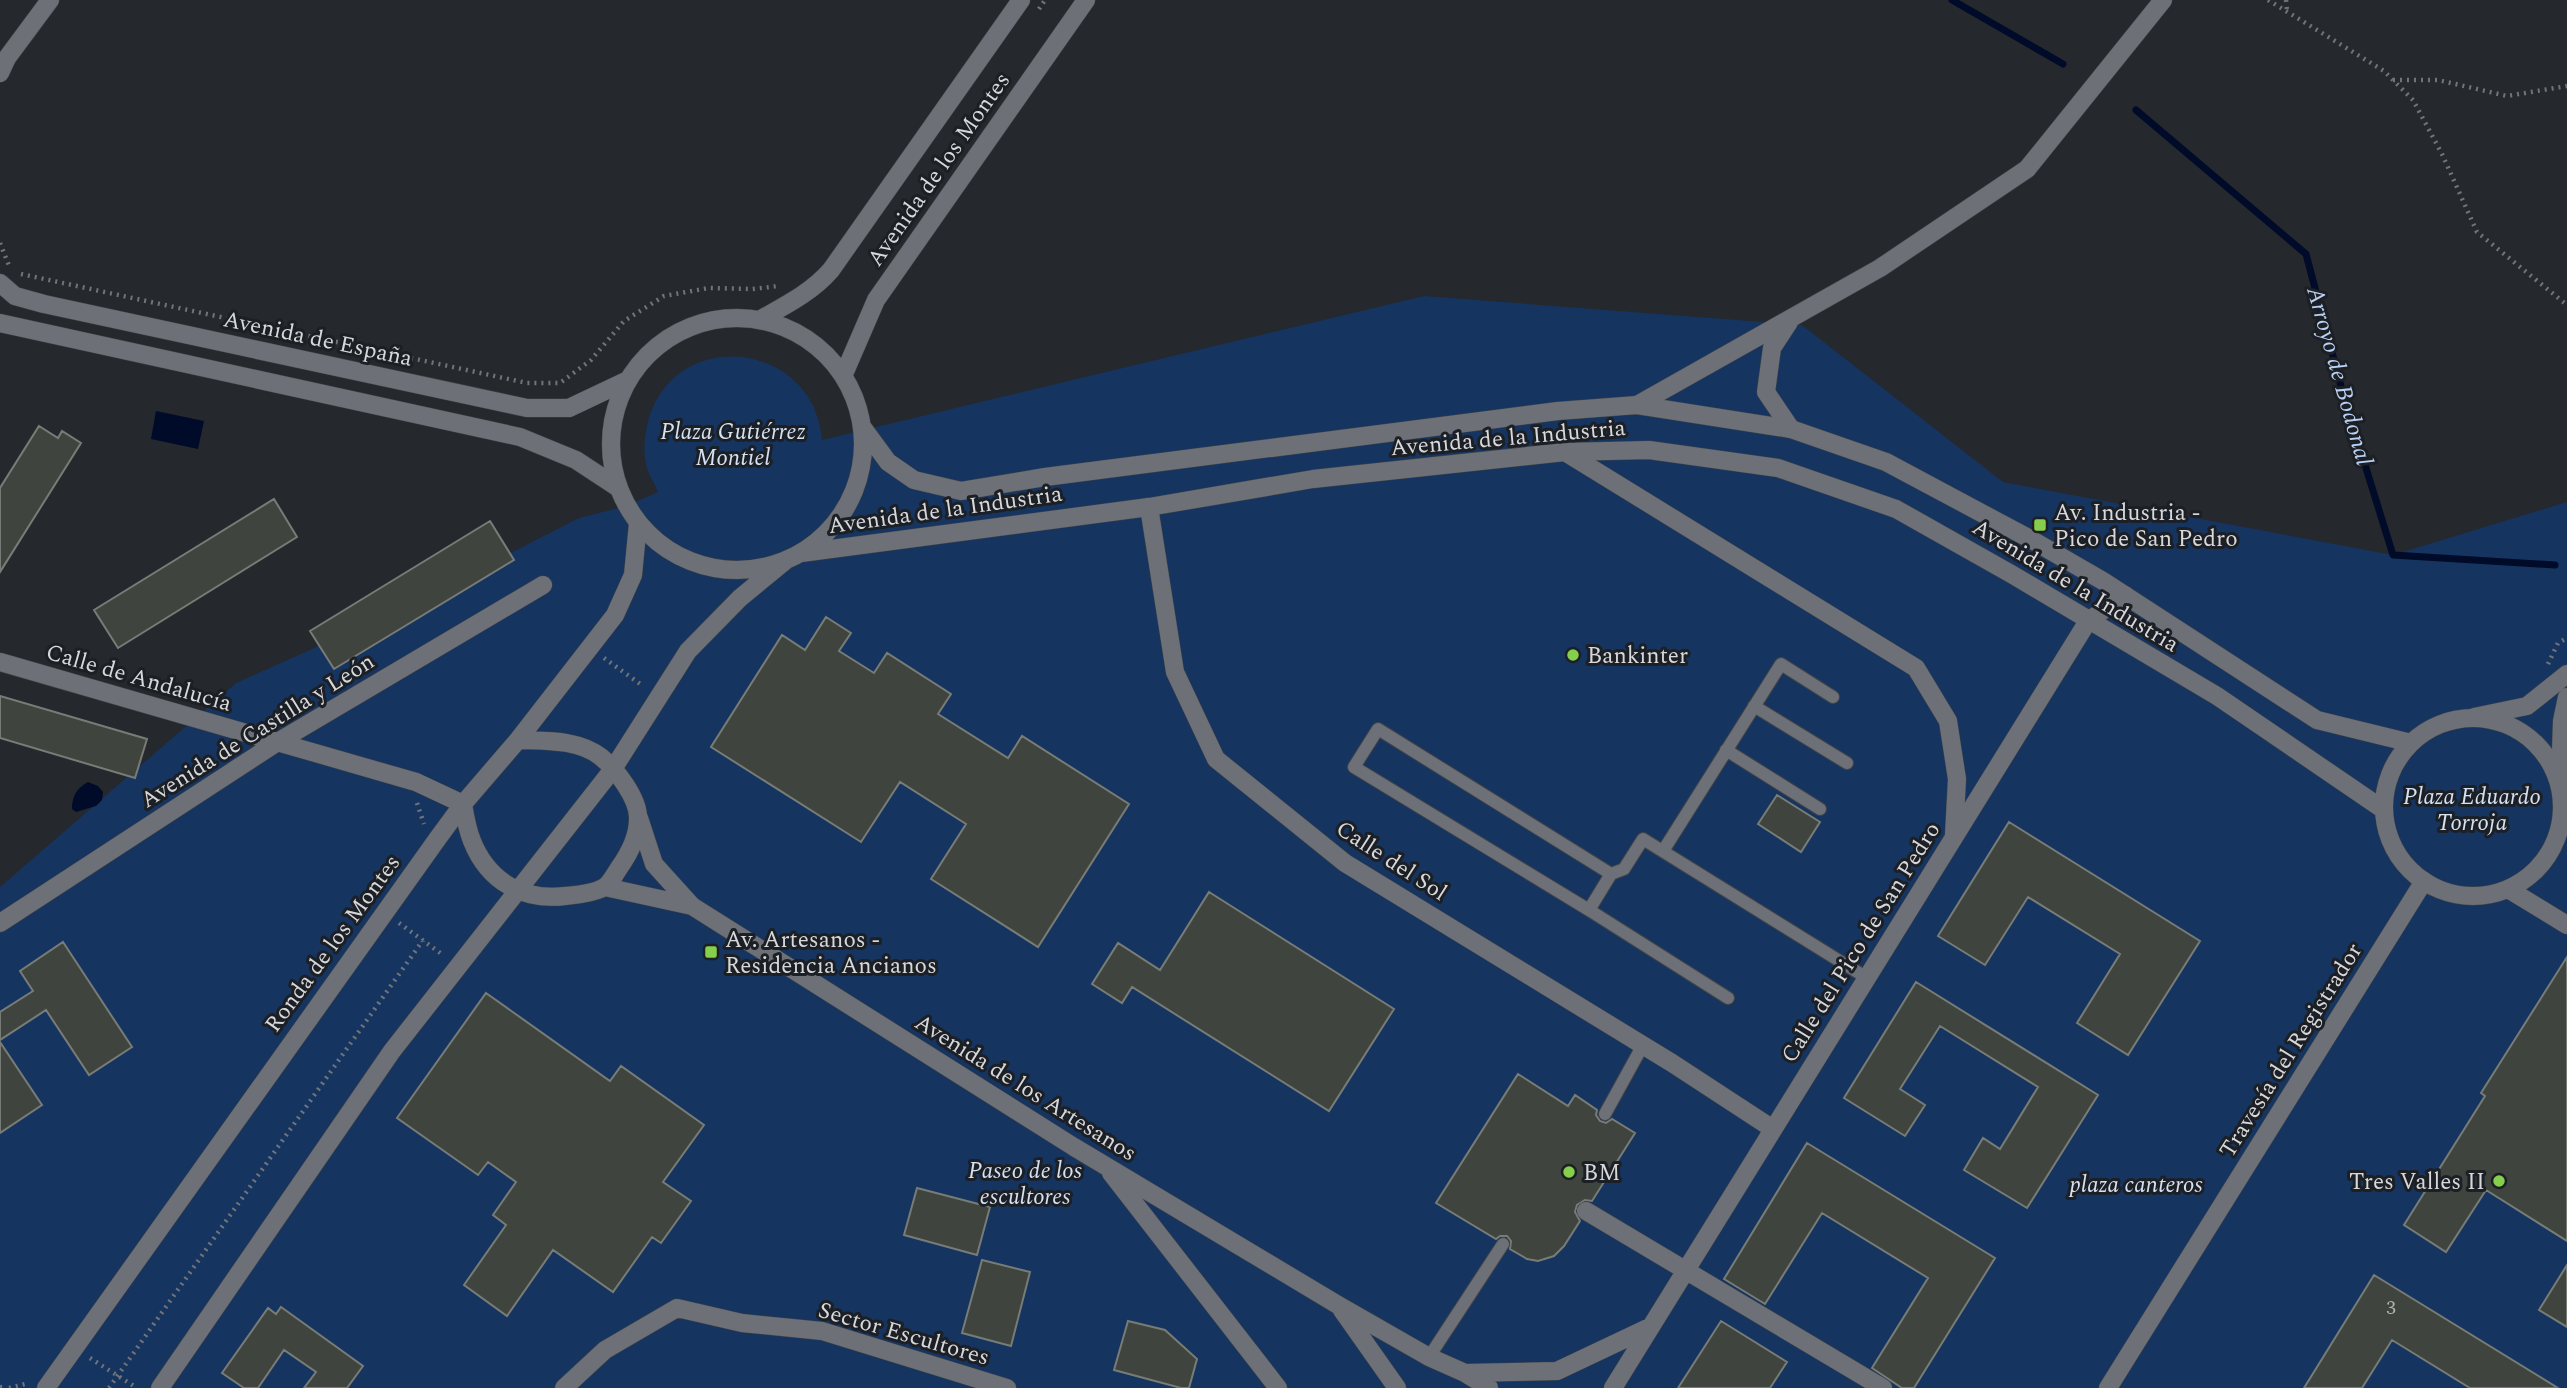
<svg xmlns="http://www.w3.org/2000/svg" width="2567" height="1388" font-family="Spectral,serif">
	<style>
		.green { fill: #153460 }
		.water { fill: #000b29 }
		.lines { fill: none; stroke-linecap: round; stroke-linejoin: round }
		.stream { stroke: #000b29; stroke-width: 7 }
		.building { fill: #40443e; stroke: #787c76; stroke-width: 2 }
		.lane-casing { stroke: #424549; stroke-width: 14 }
		.street-casing { stroke: #424549; stroke-width: 19 }
		.secondary-casing { stroke: #424549; stroke-width: 19 }
		.path { stroke: #717478; stroke-width: 4.5; stroke-dasharray: 2 5; stroke-linecap: butt }
		.lane { stroke: #6d7177; stroke-width: 12 }
		.street { stroke: #6d7177; stroke-width: 18 }
		.secondary { stroke: #6d7177; stroke-width: 18 }
		.poi-dot { fill: #86cf4c; stroke: #1c1f24; stroke-width: 2.5 }
		.labels { text-anchor: middle; stroke-width: 6; stroke-linejoin: round; paint-order: stroke }
		.number-label { font-size: 19px; fill: #b0b3b4 }
		.street-label { font-size: 23px; fill: #d6d8db; stroke: #1c1f24 }
		.park-label { font-size: 23px; font-style: italic; fill: #d5e2f4; stroke: #1c1f24 }
		.poi-label { font-size: 23px; fill: #d6d8db; stroke: #1c1f24; text-anchor: start }
		.water-label { font-size: 24px; font-style: italic; fill: #b8d1f4; stroke: #1c1f24 }
	</style>
	<rect width="100%" height="100%" fill="#25282d"/>
	<path class="green" d="M1424,296L1802,325L2003,482L2393,555L2567,502V1388H0V887L236,683L399,610L579,518L626,506L658,492C655,484 649,476 647,468C643,454 644,440 647,426C669,325 814,338 822,440Z"/>
	<path class="water" d="M156,411L204,421L198,449L151,439Z
		M88,782L98,786L103,792L102,800L96,806L76,812L72,809C72,796 77,788 88,782Z"/>
	<g class="lines">
		<path class="stream" d="M1952,0L2063,64
			M2136,110L2306,254L2343,394L2393,555L2555,565"/>
	</g>
	<path class="building" d="M39,426L58,438L62,431L81,443L0,572V488Z
		M274,499L297,537L118,648L94,610Z
		M490,521L514,560L334,669L310,631Z
		M826,617L851,633L839,651L874,673L887,653L951,694L938,714L1008,758L1022,736L1129,804L1038,947L931,879L966,824L900,782L861,842L711,747L782,635L805,650Z
		M0,696L147,739L135,778L0,738Z
		M1777,795L1820,822L1801,852L1758,824Z
		M2009,822L2200,941L2128,1055L2077,1023L2120,954L2028,897L1985,965L1938,936Z
		M1209,892L1394,1009L1329,1111L1132,987L1122,1003L1092,984L1118,943L1160,970Z
		M63,942L132,1047L89,1075L46,1010L0,1040V1012L33,991L20,971Z
		M2567,957V1241L2486,1190L2446,1252L2404,1225L2485,1096L2481,1093Z
		M1916,982L2098,1095L2027,1208L1964,1170L1983,1138L2000,1149L2038,1087L1940,1026L1900,1089L1925,1105L1905,1136L1844,1098Z
		M486,993L610,1081L621,1066L704,1125L663,1182L691,1201L661,1243L652,1237L613,1292L553,1250L507,1316L464,1285L506,1225L493,1215L516,1182L488,1162L478,1175L397,1118Z
		M0,1042L42,1105L0,1133Z
		M1518,1074L1568,1106L1575,1095L1597,1110L1596,1115L1600,1121L1606,1123L1612,1119L1635,1133L1592,1201L1585,1200L1577,1205L1575,1212L1580,1221L1564,1246L1554,1256L1538,1261L1527,1259L1510,1249L1511,1241L1507,1236H1500L1496,1239L1436,1203Z
		M1807,1143L1995,1258L1914,1388H1902L1872,1368L1928,1278L1822,1213L1765,1304L1724,1279Z
		M917,1188L990,1207L977,1255L904,1235Z
		M982,1260L1030,1272L1011,1346L962,1333Z
		M2567,1265V1327L2539,1310Z
		M2374,1275L2558,1388H2470L2392,1340L2362,1388H2304Z
		M281,1307L363,1366L347,1388H304L316,1372L284,1350L258,1388H244L222,1373L268,1308L276,1314Z
		M1128,1321L1165,1330L1197,1359L1189,1388H1181L1114,1370Z
		M1721,1321L1787,1362L1770,1388H1678Z"/>
	<g class="lines">
		<defs>
			<path id="lane" d="M1754,706L1847,763
				M1726,750L1820,809
				M1663,851L1781,664L1833,697
				M1589,910L1354,767L1378,729L1611,874
				M1728,998L1589,910L1611,874L1624,869L1643,839L1867,978
				M1605,1114L1643,1045
				M1429,1357L1503,1244"/>
			<path id="street" d="M0,73L7,58L50,0
				M761,319C786,305 812,292 831,270L1021,0
				M1789,322L1772,348L1766,392L1791,429
				M844,374L876,300L1086,0
				M1637,405L1880,268L2027,169L2163,0
				M1565,452L1916,668L1948,721L1957,779L1954,835
				M1149,507L1175,672L1216,759L1345,863L1672,1063L1773,1129
				M0,662L416,782L463,804
				M2474,717L2527,706L2567,674
				M2560,783L2562,721L2567,697
				M639,818L654,864L692,906L1074,1147L1338,1305L1429,1357L1465,1373L1489,1388
				M605,887L692,906
				M0,923L276,743L543,585
				M1111,1173L1278,1388
				M1586,1211L1883,1388
				M1342,1310L1397,1388
				M1465,1373L1557,1371L1650,1327
				M564,1388L605,1350L677,1308L742,1323L822,1331L1007,1388
				M1613,1388L2088,621L2125,595
				M2108,1388L2424,881"/>
			<path id="secondary" d="M0,283L15,296L44,304L527,408H569L626,381
				M611 444a126 126 0 1 1 252 0a126 126 0 1 1-252 0Z
				M0,323L520,437L576,460L617,487
				M863,428L888,462L914,480L961,491L1045,477L1558,411L1637,405L1791,429L1886,462L2032,540L2103,581L2317,720L2411,743
				M801,553L1149,507L1313,479L1565,452L1649,450L1778,468L1896,509L2013,575L2217,696L2384,810
				M2384 807a89 89 0 1 1 178 0a89 89 0 1 1-178 0Z
				M463,804C465,816 467,829 472,841C488,881 522,901 565,896C576,895 597,893 606,886C611,882 615,874 619,868C629,854 638,838 638,819C639,799 616,769 601,757C578,739 545,741 518,740
				M2508,889L2567,925
				M46,1388L438,838L463,804L518,740L615,615L633,575L638,523
				M160,1388L392,1051L613,769L688,651L740,598L785,561"/>
		</defs>
		<use href="#lane" class="lane-casing"/>
		<use href="#street" class="street-casing"/>
		<use href="#secondary" class="secondary-casing"/>
		<path class="path" d="M2268,0L2384,71L2413,100L2442,154L2477,232L2567,305
			M2286,0L2287,11
			M1039,9L1045,0
			M2393,80H2438L2507,96L2567,86
			M0,243L10,268
			M21,274L527,383H560L591,360L624,321L664,296L709,288L752,289L779,286
			M604,658L643,686
			M2548,664L2558,643L2567,638
			M417,803L424,824
			M399,923L443,955
			M90,1358L137,1388
			M0,1387L7,1388
			M9,1388L29,1383
			M109,1388L423,940"/>
		<use href="#lane" class="lane"/>
		<use href="#street" class="street"/>
		<use href="#secondary" class="secondary"/>
	</g>
	<g class="poi-dot">
		<rect x="2033" y="518" width="14" height="14" rx="3.5"/>
		<circle cx="1573" cy="655" r="7"/>
		<rect x="704" y="945" width="14" height="14" rx="3.5"/>
		<circle cx="1569" cy="1172" r="7"/>
		<circle cx="2499" cy="1181" r="7"/>
	</g>
	<g class="labels">
		<g class="number-label">
			<text x="2391" y="1314">3</text>
		</g>
		<g class="street-label">
			<text transform="translate(938 169) rotate(-55)" y="8">Avenida de los Montes</text>
			<text transform="translate(318 338) rotate(12)" y="8">Avenida de España</text>
			<text transform="translate(1508 437) rotate(-5)" y="8">Avenida de la Industria</text>
			<text transform="translate(945 509) rotate(-8)" y="8">Avenida de la Industria</text>
			<text transform="translate(2076 585) rotate(31)" y="8">Avenida de la Industria</text>
			<text transform="translate(139 677) rotate(16)" y="8">Calle de Andalucía</text>
			<text transform="translate(257 730) rotate(-32)" y="8">Avenida de Castilla y León</text>
			<text transform="translate(1392 860) rotate(33)" y="8">Calle del Sol</text>
			<text transform="translate(1860 942) rotate(-58)" y="8">Calle del Pico de San Pedro</text>
			<text transform="translate(332 943) rotate(-54)" y="8">Ronda de los Montes</text>
			<text transform="translate(2290 1050) rotate(-58)" y="8">Travesía del Registrador</text>
			<text transform="translate(1026 1087) rotate(32)" y="8">Avenida de los Artesanos</text>
			<text transform="translate(904 1333) rotate(16)" y="8">Sector Escultores</text>
		</g>
		<g class="park-label">
			<text x="733" y="439">Plaza Gutiérrez<tspan x="733" dy="26">Montiel</tspan></text>
			<text x="2472" y="804">Plaza Eduardo<tspan x="2472" dy="26">Torroja</tspan></text>
			<text x="1025" y="1178">Paseo de los<tspan x="1025" dy="26">escultores</tspan></text>
			<text x="2136" y="1192">plaza canteros</text>
		</g>
		<g class="poi-label">
			<text x="2054" y="520">Av. Industria -<tspan x="2054" dy="26">Pico de San Pedro</tspan></text>
			<text x="1587" y="663">Bankinter</text>
			<text x="725" y="947">Av. Artesanos -<tspan x="725" dy="26">Residencia Ancianos</tspan></text>
			<text x="1583" y="1180">BM</text>
			<text x="2485" y="1189" text-anchor="end">Tres Valles II</text>
		</g>
		<g class="water-label">
			<text transform="translate(2340 376) rotate(74)" y="8">Arroyo de Bodonal</text>
		</g>
	</g>
</svg>
